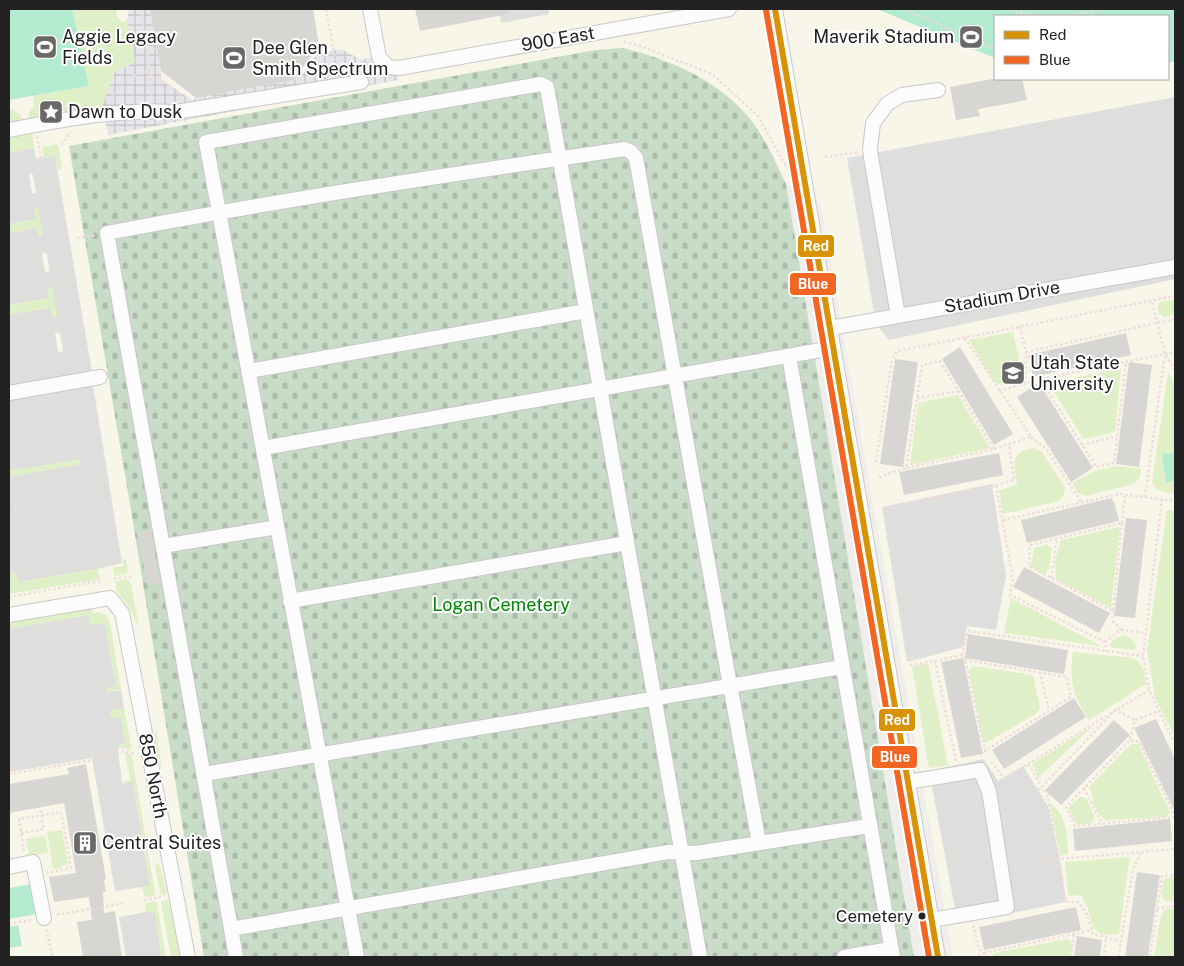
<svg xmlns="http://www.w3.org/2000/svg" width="1184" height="966" font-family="'Public Sans',sans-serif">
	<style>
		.education { fill: #f8f6e8; fill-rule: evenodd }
		.religious { fill: #dededc; fill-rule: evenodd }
		.grass { fill: #dfefc7 }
		.cemetery { fill: url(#cemetery-stones) }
		.pitch { fill: #b2ebd0 }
		.plaza { fill: url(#plaza-grid) }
		.building { fill: #d8d6d3 }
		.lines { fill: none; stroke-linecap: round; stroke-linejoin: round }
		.minor-casing { stroke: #c9c8c7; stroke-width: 16 }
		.path { stroke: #eddcdb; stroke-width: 2.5; stroke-dasharray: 2.5 2.5; stroke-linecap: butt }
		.minor { stroke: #fdfcfc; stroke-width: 14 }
		.bus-1-casing { stroke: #fff; stroke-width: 10 }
		.bus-2-casing { stroke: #fff; stroke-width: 10 }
		.bus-1 { stroke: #d79205; stroke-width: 6 }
		.bus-2 { stroke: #f26522; stroke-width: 6 }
		.bus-dot { fill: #222; stroke: #fff; stroke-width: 2 }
		.labels { text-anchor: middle; stroke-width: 4; stroke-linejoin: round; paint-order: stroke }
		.bus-label { font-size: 17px; fill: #222; stroke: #fff; text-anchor: end }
		.poi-label { font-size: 18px; fill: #222; stroke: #fff; text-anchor: start }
		.street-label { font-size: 18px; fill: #222; stroke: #fff }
		.park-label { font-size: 18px; fill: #028904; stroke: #fff }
		.line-badge { stroke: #fff; stroke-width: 2 }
		.badge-label { font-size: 14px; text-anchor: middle; font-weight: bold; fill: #fff }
	</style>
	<defs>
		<pattern id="cemetery-stones" width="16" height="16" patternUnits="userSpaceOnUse" patternTransform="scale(1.25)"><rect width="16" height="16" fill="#c8dcc7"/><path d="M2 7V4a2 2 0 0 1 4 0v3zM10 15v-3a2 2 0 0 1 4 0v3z" fill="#acbcab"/></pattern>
		<pattern id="plaza-grid" width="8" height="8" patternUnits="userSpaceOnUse" patternTransform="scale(1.25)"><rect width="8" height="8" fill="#e5e5ea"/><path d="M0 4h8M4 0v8" fill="none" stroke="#c4c4c8"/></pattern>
	</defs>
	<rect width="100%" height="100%" fill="#f0eeeb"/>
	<path class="education" d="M9,9H1175V957H953L820,202L786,184L767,143L623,48L596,50L69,146L130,504L204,957H9ZM995,16H1168V79H995Z"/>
	<path class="religious" d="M499,9H548L549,14L501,23Z
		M1175,97V279L889,340L876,324L847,158Z
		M34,148L36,159L55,156L92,372L87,387L93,385L122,563L97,569L18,582L16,572L9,573V477L80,464L79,460H77L9,471V314L50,308L52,316L49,298L9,305V233L37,228L39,236L36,208L35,210L36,219L9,224V153ZM30,173L33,175L36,192L35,194L32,193L29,176ZM43,252L47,254L49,270L48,273L45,271L42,255ZM57,332L60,334L63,350L60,353L58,351L55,334Z
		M992,484L1006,576L996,630L967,626L963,647L907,662L882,507Z
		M89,615L105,623L116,686L107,688L106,691H118L121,689L124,709L112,710L113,718L121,717L125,743L121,744L118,751L122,782L124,783L133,781L150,886L142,887L115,891L92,758L9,772V629Z
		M984,759L998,781L1023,766L1048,806L1060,859L1066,902L958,924L929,771Z
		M146,912H155L162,957H126L119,917Z"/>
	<path class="grass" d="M72,9H117L116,15L122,22L127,20L135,62L115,72L102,106L87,109V105L65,109L66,113L56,115L54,110L50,108H48L47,116L28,120L29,113L34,105L33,96L89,86Z
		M9,108L20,114L24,121L10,123Z
		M32,131L34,148L9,153V136Z
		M58,144L62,169L58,170L55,156L44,158L42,147Z
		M37,208L39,210L43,237H39L37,228L9,233V224L36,219L34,210Z
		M48,287L53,288L57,316L55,318L52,316L50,308L9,314V305L49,298Z
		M1175,299V314L1164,317L1159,313L1157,308L1159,303Z
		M1013,332L1019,358L1014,384L1002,385L995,383L969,340Z
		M1121,368L1115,432L1083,439L1049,383Z
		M1168,373L1175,383V453L1163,454L1165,481H1175V494L1157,490L1152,481Z
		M958,395L990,448L910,465L918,403Z
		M1033,448L1042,452L1065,487L1063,496L1059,501L1003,514L999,490L1017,485C1015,465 1008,453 1033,448Z
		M77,460H80V464L9,477V471Z
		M1116,466L1141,469L1140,477L1133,484L1085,496L1078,493L1072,483L1095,471Z
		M1167,510H1175V737L1155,698L1147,649Z
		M1120,527L1111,608L1056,579L1055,560L1061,540Z
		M1047,545L1052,548L1049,570L1044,574L1031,566L1034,548Z
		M126,559L128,571L126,574L114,576L113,568L123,566V560Z
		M97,569L100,579L9,594V573L16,572L18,582Z
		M128,579L131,584L139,626C134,619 132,614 129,607C122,594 118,600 115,582Z
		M1011,598L1101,646L1004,633Z
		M90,609L94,613C104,612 107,614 110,623L121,689L109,693L106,691L107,688L116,686L105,623L90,625L88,615L9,629V623Z
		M1125,635L1133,640L1136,647L1135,650L1109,647C1112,639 1117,636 1125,635Z
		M1073,652L1133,658C1144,664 1144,673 1146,684L1089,720C1073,694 1069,684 1073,652Z
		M928,664L948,765L929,768L912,666Z
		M973,666L1033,675L1040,708L1037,713L986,743L983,741L969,670Z
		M114,709H124L132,751L125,748L122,749L120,746L125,743L121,717L113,718L110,716V712Z
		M1094,725L1038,778L1032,764Z
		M156,730L162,769C155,754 150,746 156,730Z
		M1131,744H1138L1170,813L1167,817L1106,820L1099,815L1092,801L1093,797L1089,787Z
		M125,752L132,756L155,894L153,896L147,897L144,895L142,887L150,885L133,782H122L130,780L125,753L118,754Z
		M1080,797L1086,798L1095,818L1091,824H1076L1068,808Z
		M1050,803C1067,814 1067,837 1068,855H1060Z
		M62,830L68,864L62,865V868L53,869L47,832Z
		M45,836L48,853L29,856L26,839Z
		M1130,857L1119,934C1092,938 1093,927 1087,905L1084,903L1082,895L1068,896L1065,862Z
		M159,864L167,894L162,895L160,893L155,865Z
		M1175,877V902L1165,901L1161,895L1164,879Z
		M168,899L172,913L180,957H171L161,902Z
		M154,901L157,903L166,957H162L155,912H146L145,904Z
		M1175,908V957H1154L1160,920L1164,910Z
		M1068,939L1072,944L1070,957H992L994,953Z"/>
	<path class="cemetery" d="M623,48C668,59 714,78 746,114C764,134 774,160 786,184L914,957H204L130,504L69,146L596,50Z"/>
	<path class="pitch" d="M9,9H72L89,86L9,100Z
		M877,9H1175V61L1168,63V16H995V58Z
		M1175,453V481L1166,482L1162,454Z
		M32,884L37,914L9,919V888Z
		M18,925L22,946L9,948V927Z"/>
	<path class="plaza" d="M129,9H150L161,71V79L192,100L196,98L294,80L304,72L311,60L319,54L334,50H343L361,60L373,57L397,73L398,80L108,135L105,118L47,116V110L51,107L55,110L56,114L66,113L65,109L87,105L88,109L102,106L115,72L135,62L127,20Z"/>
	<path class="building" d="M150,9H313L319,45L294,80L196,98L161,71Z
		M415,9H508L509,14L420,31Z
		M992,79H1022L1027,100L978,109L980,116L956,120L950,87Z
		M1126,333L1131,355L1033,377L1028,355Z
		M960,347L1013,434L994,445L942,359Z
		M895,359L918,362L903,467L880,464Z
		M1129,362L1152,365L1139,467L1116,464Z
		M1039,383L1093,468L1071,482L1017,397Z
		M999,453L1003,475L904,495L899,472Z
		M1111,498L1114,502L1119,521L1027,543L1021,520Z
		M1126,518L1147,520L1135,618L1114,616Z
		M151,530L160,583L147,585L138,532Z
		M1024,567L1110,613L1099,633L1013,587Z
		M968,634L1068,650L1064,674L965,658Z
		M963,658L983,754L961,758L941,662Z
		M1074,698L1086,717L1004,769L992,750Z
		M1156,719L1175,759V812L1134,728Z
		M1114,720L1130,735L1061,805L1045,790Z
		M86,764L106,879L104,880L106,892H103L104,913L115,911L122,957H83L77,922L92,920L89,897L54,902L49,877L76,873L64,803L9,813V784L69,774L67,768Z
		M1170,819L1172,841L1075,851L1073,829Z
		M1137,872L1160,875L1148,957H1125Z
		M1076,907L1081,930L984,950L979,927Z
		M1077,936L1102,940L1100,957H1074Z"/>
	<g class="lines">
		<defs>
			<path id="minor" d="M370,9L379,57L388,67L399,68L729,9
				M775,9L938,957
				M9,130C66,119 117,109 176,112L361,82
				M898,316L872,163L870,150L873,123L887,104L902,95L938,90
				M830,328L1175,267
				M789,356L893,957
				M249,371L586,311
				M9,393L100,377
				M263,448L833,348
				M163,546L277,527
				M290,601L627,543
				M9,615L110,598L122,613L188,957
				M204,774L842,667
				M908,782L980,770L989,791L1007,907L932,920
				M9,867L33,862L44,918
				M231,929L668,852L696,853L869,826
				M236,957L107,233C279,200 452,174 625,149L631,152L636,158C678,386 716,615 759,843
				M357,957L206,142L541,84L547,87L700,957
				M844,957L891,949"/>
		</defs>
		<use href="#minor" class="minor-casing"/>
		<path class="path" d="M141,9L150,71L151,99
			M326,9L338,73
			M904,9L995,49
			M1006,9L1015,12L1045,16
			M1051,16L1079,14L1106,9
			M624,42L638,45L712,74L758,116L787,168
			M1168,50L1175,49
			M111,102C118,84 132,74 150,71L185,98
			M37,136L41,158L39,165
			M61,145L70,132
			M825,157L859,152
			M77,238L96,235
			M1020,327L1026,352L1025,383
			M965,338L1031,437L994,449
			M1026,352L1175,319
			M1166,355L1175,370
			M940,361L994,449L906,468L922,365Z
			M1040,379L1096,467L1114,463L1126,362
			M999,391L1040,379L1175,352
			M917,398L959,391
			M1031,437L1046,448L1081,502
			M1082,445L1117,436
			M876,462L892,360L897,351L1175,296
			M879,477L906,468
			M996,485L1014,480L1009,444
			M13,494L23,555
			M1145,497L1165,354L1152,302
			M1162,499L1143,656L1149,690L1175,744
			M884,508L996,485L1013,579L1010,595L1105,642L1106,651
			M1003,520L1120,494L1175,501
			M1122,523L1113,611L1029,566L1030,545Z
			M1122,523L1125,495
			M9,540L12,557
			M1051,578L1057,539
			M114,579L133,576
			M9,597L100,581
			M1113,611L1112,620L1121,630
			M1105,642L1121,630L1146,633
			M962,655L968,631L1143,656
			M935,661L962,655L965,660L985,751L1071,697L1067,677L965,660
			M910,665L935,661L956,761
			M1040,672L1049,711
			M1130,739L1135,720L1159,711
			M11,754L13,773
			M991,762L1005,779L1028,764L1048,797L1066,902H1078L1087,914L1093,934L1121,941L1133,869L1141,853
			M1028,764L1149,690
			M9,774L92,760C105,753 120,748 134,754
			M1084,788L1102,824
			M1030,796L1042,787L1115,710L1135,720
			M1175,817L1075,826L1066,807L1130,740L1139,742L1175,817
			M21,833L44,829L40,807
			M24,851L19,819L61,812L71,868L47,873
			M1042,863L1060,859L1175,849
			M144,900L165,896
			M1157,909L1175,906
			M57,915L125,903
			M9,924L32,920
			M972,927H974L979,949L984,953L976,957
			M46,929L53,957
			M987,957L984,953L1092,930
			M1071,957L1074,934
			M1104,957L1106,937
			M1119,957L1121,941
			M1150,957L1162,876L1175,875"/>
		<use href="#minor" class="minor"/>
		<defs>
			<path id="bus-1" d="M775,9L938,957"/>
			<path id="bus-2" d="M766,10L929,957"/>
		</defs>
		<use href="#bus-1" class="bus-1-casing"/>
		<use href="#bus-2" class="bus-2-casing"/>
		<use href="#bus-1" class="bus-1"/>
		<use href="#bus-2" class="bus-2"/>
	</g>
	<defs>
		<symbol id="stadium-square" viewBox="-11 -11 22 22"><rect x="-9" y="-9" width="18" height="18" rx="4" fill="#6a6968" stroke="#fff"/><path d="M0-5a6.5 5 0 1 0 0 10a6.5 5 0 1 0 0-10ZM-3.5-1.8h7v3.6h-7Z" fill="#fff"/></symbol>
		<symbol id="sight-square" viewBox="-11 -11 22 22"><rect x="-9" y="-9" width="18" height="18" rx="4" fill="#6a6968" stroke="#fff"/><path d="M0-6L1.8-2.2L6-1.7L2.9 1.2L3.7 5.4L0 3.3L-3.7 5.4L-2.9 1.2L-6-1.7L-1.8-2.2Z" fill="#fff"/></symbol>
		<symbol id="university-square" viewBox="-11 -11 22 22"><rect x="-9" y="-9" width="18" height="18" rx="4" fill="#6a6968" stroke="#fff"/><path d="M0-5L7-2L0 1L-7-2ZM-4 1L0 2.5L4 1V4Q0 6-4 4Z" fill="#fff"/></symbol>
		<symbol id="building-square" viewBox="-11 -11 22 22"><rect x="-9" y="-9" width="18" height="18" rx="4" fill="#6a6968" stroke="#fff"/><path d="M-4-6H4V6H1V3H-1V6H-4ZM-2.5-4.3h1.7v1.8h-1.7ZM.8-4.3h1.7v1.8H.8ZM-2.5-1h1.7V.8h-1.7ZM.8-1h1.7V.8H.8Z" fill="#fff"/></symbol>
	</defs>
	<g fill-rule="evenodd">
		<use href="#stadium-square" x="957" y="23" width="28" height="28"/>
		<use href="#stadium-square" x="31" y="33" width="28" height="28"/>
		<use href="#stadium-square" x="220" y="44" width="28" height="28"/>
		<use href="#sight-square" x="37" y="98" width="28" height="28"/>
		<use href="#university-square" x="999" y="359" width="28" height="28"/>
		<use href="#building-square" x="71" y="829" width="28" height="28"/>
	</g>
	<circle class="bus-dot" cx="922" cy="916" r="4.5"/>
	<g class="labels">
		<g class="bus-label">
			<text x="913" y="922">Cemetery</text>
		</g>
		<g class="poi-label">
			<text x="62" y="43">Aggie Legacy<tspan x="62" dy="21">Fields</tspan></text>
			<text x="954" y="43" text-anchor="end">Maverik Stadium</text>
			<text x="252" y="54">Dee Glen<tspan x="252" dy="21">Smith Spectrum</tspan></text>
			<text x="68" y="118">Dawn to Dusk</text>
			<text x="1030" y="369">Utah State<tspan x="1030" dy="21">University</tspan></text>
			<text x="102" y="849">Central Suites</text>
		</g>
		<g class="street-label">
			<text transform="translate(558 39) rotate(-10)" y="6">900 East</text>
			<text transform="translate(1002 297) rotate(-10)" y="6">Stadium Drive</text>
			<text transform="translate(153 776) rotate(79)" y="6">850 North</text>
		</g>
		<g class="park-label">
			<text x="501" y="611">Logan Cemetery</text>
		</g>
	</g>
	<g class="line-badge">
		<rect x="797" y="234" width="38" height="24" rx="5" fill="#d79205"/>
		<rect x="789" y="272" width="48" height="24" rx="5" fill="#f26522"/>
		<rect x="878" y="708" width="38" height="24" rx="5" fill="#d79205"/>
		<rect x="871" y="745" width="47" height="24" rx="5" fill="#f26522"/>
	</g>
	<g class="badge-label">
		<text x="816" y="251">Red</text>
		<text x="813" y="289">Blue</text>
		<text x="897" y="725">Red</text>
		<text x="895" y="762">Blue</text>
	</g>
	<rect width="1184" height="966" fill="none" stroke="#222222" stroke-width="20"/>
	<rect x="994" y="15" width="175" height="65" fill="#ffffff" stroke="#a7a7a7"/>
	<rect x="1004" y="31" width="25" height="8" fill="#d79205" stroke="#a7a7a7"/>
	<text x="1039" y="40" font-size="15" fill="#222222">Red</text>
	<rect x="1004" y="56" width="25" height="8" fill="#f26522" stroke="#a7a7a7"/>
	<text x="1039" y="65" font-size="15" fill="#222222">Blue</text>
</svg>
